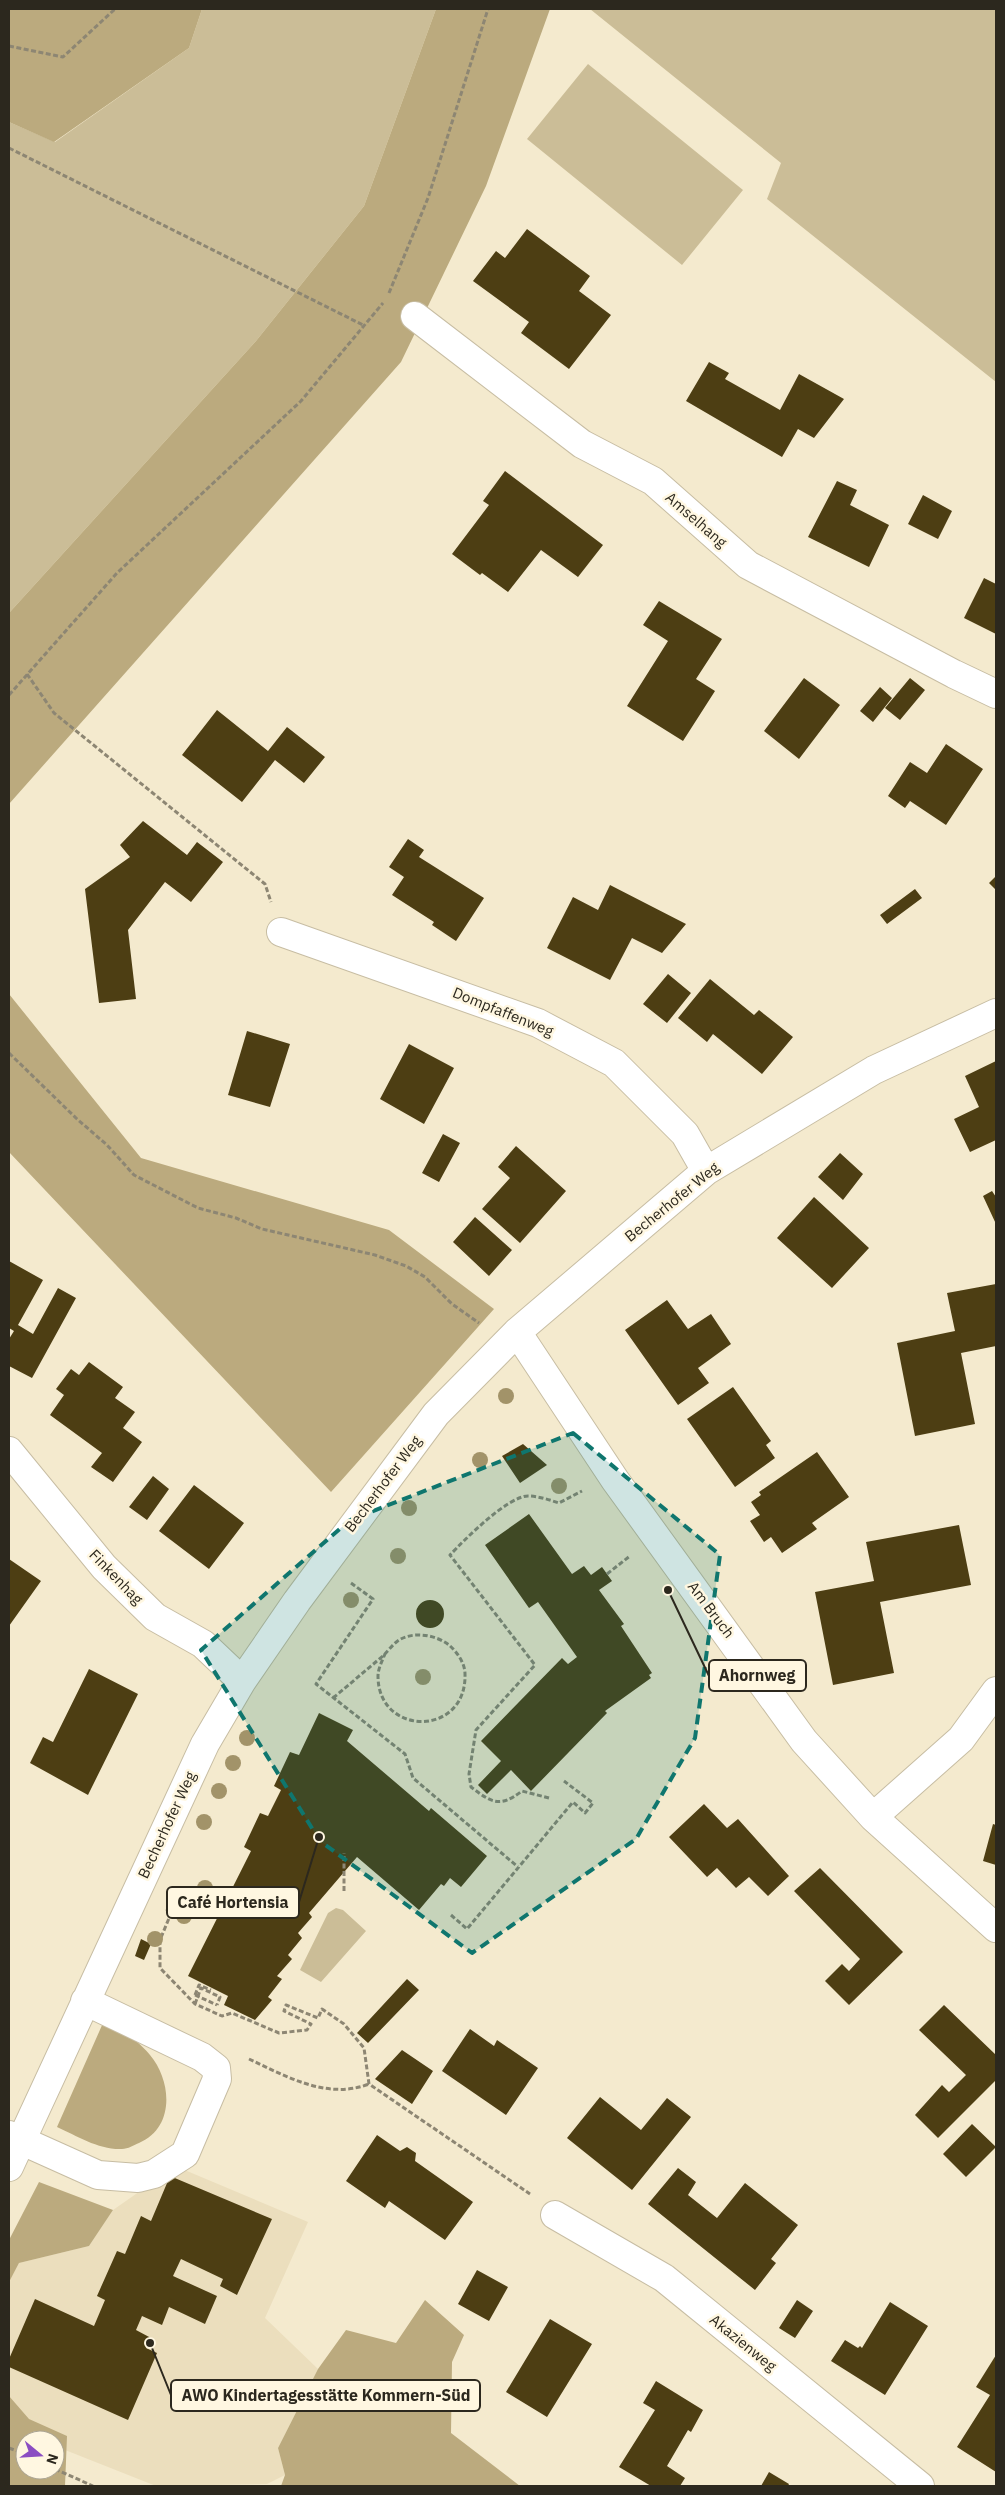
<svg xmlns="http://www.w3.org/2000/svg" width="1005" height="2495" font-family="'IBM Plex Sans',sans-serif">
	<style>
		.built { fill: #ebdebd }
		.green { fill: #cbbd97 }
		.forest { fill: #bbaa7e; fill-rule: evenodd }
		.building { fill: #4d3e13 }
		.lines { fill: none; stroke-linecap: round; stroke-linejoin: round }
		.minor-casing { stroke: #c7bda3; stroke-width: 30 }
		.path { stroke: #8d8673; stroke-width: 3; stroke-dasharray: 5 2.5; stroke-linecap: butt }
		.minor { stroke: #fff; stroke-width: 28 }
		.path-bridge { stroke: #8d8673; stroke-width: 3; stroke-dasharray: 5 2.5; stroke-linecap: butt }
		.tree { fill: #a29369 }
		.marked { fill: #0f766e; fill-opacity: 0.2; stroke: #0f766e; stroke-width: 4; stroke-dasharray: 10 6; stroke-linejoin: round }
		.labels { text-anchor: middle; stroke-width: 5; stroke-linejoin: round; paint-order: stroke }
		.street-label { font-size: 15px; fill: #2c281e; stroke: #fff7e1 }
		.leader { fill: none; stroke: #2c281e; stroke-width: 2 }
		.callout-dot { fill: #2c281e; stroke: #fff7e1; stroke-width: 2 }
		.callout { fill: #fff7e1; stroke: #2c281e; stroke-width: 2 }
		.callout-label { font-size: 16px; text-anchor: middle; font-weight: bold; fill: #2c281e }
	</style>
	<rect width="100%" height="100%" fill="#f4eace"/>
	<path class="built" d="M187,2171L308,2222L265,2318L318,2369L278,2448L285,2475L267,2484L156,2486L55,2446V2440L9,2412V2281L19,2263L89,2246L113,2210L166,2173Z"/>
	<path class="green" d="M202,9H436L364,206L256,341L9,613V122L55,142L189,48Z
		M590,9H996V382L767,199L781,163Z
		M588,64L743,190L682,265L527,139Z
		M336,1908L343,1910L366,1931L321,1982L300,1970L328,1913Z"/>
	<path class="forest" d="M9,9H202L189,48L54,142L9,122Z
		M436,9H550L486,186L401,362L9,804V613L256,341L364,206Z
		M9,994L141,1158L389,1230L494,1309L331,1492L9,1152Z
		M103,2023C122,2031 137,2039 150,2055C172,2081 175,2128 139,2143C134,2145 128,2149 122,2149C99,2150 77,2136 57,2127Z
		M39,2182L113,2210L89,2246L19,2263L9,2282V2240Z
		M425,2300L464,2335L452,2362L451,2433L520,2486H281L285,2475L278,2448L318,2369L346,2330L396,2343Z
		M9,2396L29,2419L67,2436L65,2486H9ZM25,2440H55V2470H25Z"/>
	<path class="building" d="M527,229L590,276L579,291L611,315L569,369L521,333L529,322L473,281L496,251L505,258Z
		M709,362L729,373L725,379L780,410L799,374L844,399L814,438L798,429L782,457L686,401Z
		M505,471L603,545L578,577L541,550L508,592L482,573L480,575L452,554L489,505L483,501Z
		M837,481L857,490L850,505L889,525L869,567L808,537Z
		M923,495L952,511L938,539L908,524Z
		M984,578L996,584V634L964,618Z
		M659,601L722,639L696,679L715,691L683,741L627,706L668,641L643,625Z
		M804,678L840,705L799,759L764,731Z
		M910,678L925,690L900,720L885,708Z
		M880,687L892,698L873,722L860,711Z
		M217,710L268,751L287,727L325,757L304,783L275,760L242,802L182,755Z
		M946,744L983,769L946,825L910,801L905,808L888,796L910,762L927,773Z
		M143,821L187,855L197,842L223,862L191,902L165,882L128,930L136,999L99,1003L85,889L130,857L120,845Z
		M408,839L424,850L419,857L484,898L456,941L432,925L434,922L392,895L404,877L389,867Z
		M996,876V890L989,883Z
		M610,885L686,924L662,953L632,938L610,980L547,948L573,897L598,910Z
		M915,889L922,898L887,924L880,915Z
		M668,974L691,993L667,1023L643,1004Z
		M710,979L754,1015L759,1010L793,1037L762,1074L713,1034L707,1042L678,1018Z
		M247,1031L290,1044L270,1107L228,1095Z
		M409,1044L454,1068L424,1124L380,1099Z
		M996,1061V1140L970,1152L954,1119L979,1107L965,1076Z
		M443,1134L460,1143L439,1182L422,1173Z
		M516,1146L566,1191L520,1243L482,1209L510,1178L498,1167Z
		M840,1153L863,1174L843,1200L818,1177Z
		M992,1191L996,1197V1224L983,1196Z
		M814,1197L869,1248L832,1288L777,1238Z
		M475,1217L512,1250L489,1276L453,1242Z
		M9,1261L43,1280L18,1325L33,1334L58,1288L76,1298L32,1378L9,1366V1339L14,1331L9,1328Z
		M996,1284V1346L961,1353L975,1424L915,1436L897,1343L955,1331L947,1293Z
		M667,1300L688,1329L711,1314L731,1344L698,1368L709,1383L678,1405L625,1330Z
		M89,1362L123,1387L115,1398L135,1412L123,1428L142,1442L113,1482L91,1467L102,1453L50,1415L64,1395L56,1389L71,1369L79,1375Z
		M733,1387L771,1441L766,1445L775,1458L735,1487L687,1419Z
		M523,1444L547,1465L520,1483L502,1456Z
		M817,1452L849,1497L812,1523L817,1529L782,1553L771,1537L764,1542L750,1521L760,1515L751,1502L761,1495L759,1492Z
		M153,1476L169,1489L147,1520L129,1507Z
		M194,1485L244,1523L209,1569L159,1531Z
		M529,1514L572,1574L584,1566L591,1575L602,1567L612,1581L599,1590L624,1624L621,1626L652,1673L649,1675L651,1678L605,1711L607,1713L531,1791L511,1770L487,1794L478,1785L501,1761L481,1741L562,1658L568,1664L577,1657L538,1602L529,1608L485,1545Z
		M959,1525L971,1585L880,1602L894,1673L833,1685L815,1592L874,1581L866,1542Z
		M9,1559L41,1581L9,1626Z
		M416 1614a14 14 0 1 1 28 0a14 14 0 1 1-28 0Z
		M89,1669L138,1694L88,1795L30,1763L43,1737L53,1742Z
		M319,1713L353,1730L347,1741L429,1811L431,1808L487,1856L461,1887L450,1878L444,1886L441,1884L419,1910L357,1857L309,1913L312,1917L298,1933L302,1938L288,1955L292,1959L277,1976L282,1979L268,1997L272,2000L255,2020L224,2005L228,1996L188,1976L251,1851L244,1847L260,1813L268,1816L281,1790L274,1786L290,1752L299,1755Z
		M704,1804L727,1828L738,1819L789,1876L768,1896L749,1877L736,1888L717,1868L707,1877L669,1837Z
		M993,1824L996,1825V1865L983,1861Z
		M820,1868L903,1952L849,2005L825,1981L842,1964L849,1971L860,1959L794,1891Z
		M141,1939L151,1944L144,1960L135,1956Z
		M407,1979L419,1990L368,2043L357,2033Z
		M944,2005L996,2055V2080L938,2138L915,2115L942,2085L949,2092L966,2075L919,2030Z
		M470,2029L494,2046L497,2040L538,2068L506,2115L442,2071Z
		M402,2050L433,2071L412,2104L375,2079Z
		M600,2097L641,2130L667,2098L691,2117L632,2190L567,2138Z
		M972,2124L996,2147L966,2177L943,2154Z
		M377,2135L400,2151L407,2147L416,2153L415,2161L473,2202L445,2240L389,2201L385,2208L346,2181Z
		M678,2168L696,2182L688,2195L717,2218L745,2183L798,2225L771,2259L776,2263L755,2290L648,2204Z
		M170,2176L272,2219L237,2295L220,2286L223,2279L181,2259L173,2276L217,2296L205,2324L169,2307L162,2325L142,2316L136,2330L151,2338L146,2348L157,2353L128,2420L9,2367V2359L35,2299L94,2326L105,2300L97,2296L117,2251L125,2254L141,2216L151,2221Z
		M477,2270L508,2287L489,2321L458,2304Z
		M797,2300L813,2311L795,2338L779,2328Z
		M890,2302L928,2326L885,2395L831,2361L845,2340L858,2348L860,2346L862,2348Z
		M550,2319L592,2344L547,2417L506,2392Z
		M996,2355V2472L957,2447L990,2395L976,2387Z
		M656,2381L703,2410L691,2432L688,2430L667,2466L685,2478L680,2486H651L619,2467L655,2410L643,2403Z
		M769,2472L789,2484L788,2486H761Z"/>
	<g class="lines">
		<defs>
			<path id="minor" d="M415,316L582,444L653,481L748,565L954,674L996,694
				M281,932L538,1023L614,1063L685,1134L706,1171
				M517,1332L615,1480L804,1741L873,1817L996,1928
				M9,1451L104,1567L155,1617L203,1644L242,1681
				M873,1817L961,1739L996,1691
				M9,2135L98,2175L138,2178L154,2174L185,2154L217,2079L216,2068L202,2057L85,2001
				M9,2167L205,1744L242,1681L297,1601L436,1414L517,1332L706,1171L874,1070L996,1013
				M555,2215L664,2278L920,2486"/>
		</defs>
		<use href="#minor" class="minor-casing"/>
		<path class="path" d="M9,46L63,57L115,9
			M9,148L363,325
			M389,293L428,198L488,9
			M27,674L54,713L265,884L271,902
			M9,695L117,573L301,401L383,303
			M9,1053L77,1119L107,1145L134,1175L198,1208L236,1218L262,1229L375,1255L406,1266L425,1277L452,1304L479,1323
			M607,1574L630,1556
			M351,1583L373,1599L316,1684L405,1754L413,1778L518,1867
			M333,1698C350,1684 366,1670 383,1656C388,1651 393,1644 399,1640C414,1631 436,1635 449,1645C457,1652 465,1663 465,1674C467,1737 378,1737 378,1676C378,1669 382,1661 385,1654
			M549,1798L522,1791C500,1808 492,1803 471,1787L469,1774L476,1730L535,1665L450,1555C464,1540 508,1496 528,1496C538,1496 550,1500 559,1503L582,1491
			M344,1891V1853
			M166,1909L172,1911L160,1940V1968L195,2004L222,2016L232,2013L279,2033L307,2030L311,2024L284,2011L286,2005L318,2018L322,2009L344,2024L364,2048L369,2084L530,2194
			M451,1915L467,1929L573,1802L585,1813L593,1803L564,1781
			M195,1995L199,1985L211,1990
			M195,2004L201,1988L220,1997L217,2005
			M249,2059C287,2077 328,2100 369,2084
			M9,2448L25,2454
			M55,2469L93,2486"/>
		<use href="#minor" class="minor"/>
		<path class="path-bridge" d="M195,1995L217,2005"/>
	</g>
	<g class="tree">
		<circle cx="506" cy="1396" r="8"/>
		<circle cx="480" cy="1460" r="8"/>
		<circle cx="559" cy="1486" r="8"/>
		<circle cx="409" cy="1508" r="8"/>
		<circle cx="398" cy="1556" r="8"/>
		<circle cx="351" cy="1600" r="8"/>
		<circle cx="423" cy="1677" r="8"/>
		<circle cx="247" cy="1738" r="8"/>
		<circle cx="233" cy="1763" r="8"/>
		<circle cx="219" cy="1791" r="8"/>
		<circle cx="204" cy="1822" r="8"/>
		<circle cx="205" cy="1888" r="8"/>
		<circle cx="184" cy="1916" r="8"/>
		<circle cx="155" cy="1939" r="8"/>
	</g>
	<path class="marked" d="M573,1433L720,1555L695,1738L636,1839L472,1953L320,1841L201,1650L350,1520Z"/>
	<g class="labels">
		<g class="street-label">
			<text transform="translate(696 520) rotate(41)" y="5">Amselhang</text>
			<text transform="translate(503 1012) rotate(22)" y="5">Dompfaffenweg</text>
			<text transform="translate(672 1202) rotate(-39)" y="5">Becherhofer Weg</text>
			<text transform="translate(383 1484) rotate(-53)" y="5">Becherhofer Weg</text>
			<text transform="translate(116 1577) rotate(46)" y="5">Finkenhag</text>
			<text transform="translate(711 1610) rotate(53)" y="5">Am Bruch</text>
			<text transform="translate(167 1825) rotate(-65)" y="5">Becherhofer Weg</text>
			<text transform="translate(743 2343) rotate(39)" y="5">Akazienweg</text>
		</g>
	</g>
	<path class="leader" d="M668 1590L709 1676M319 1837L299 1902M150 2343L171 2395"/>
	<g class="callout-dot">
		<circle cx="668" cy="1590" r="5"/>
		<circle cx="319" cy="1837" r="5"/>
		<circle cx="150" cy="2343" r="5"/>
	</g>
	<g class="callout">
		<rect x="709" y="1660" width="97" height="31" rx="5"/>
		<rect x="167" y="1887" width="132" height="31" rx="5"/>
		<rect x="171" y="2380" width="309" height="31" rx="5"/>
	</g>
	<g class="callout-label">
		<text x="757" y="1681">Ahornweg</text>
		<text x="233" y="1908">Café Hortensia</text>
		<text x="326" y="2401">AWO Kindertagesstätte Kommern-Süd</text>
	</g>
	<rect width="1005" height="2495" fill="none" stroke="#2c281e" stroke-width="20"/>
	<g transform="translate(40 2455) rotate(108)"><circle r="24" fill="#fff7e1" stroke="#aba493"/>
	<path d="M0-4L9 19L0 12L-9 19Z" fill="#8b4dc2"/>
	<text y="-8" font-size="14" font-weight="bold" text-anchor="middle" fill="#2c281e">N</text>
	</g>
</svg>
